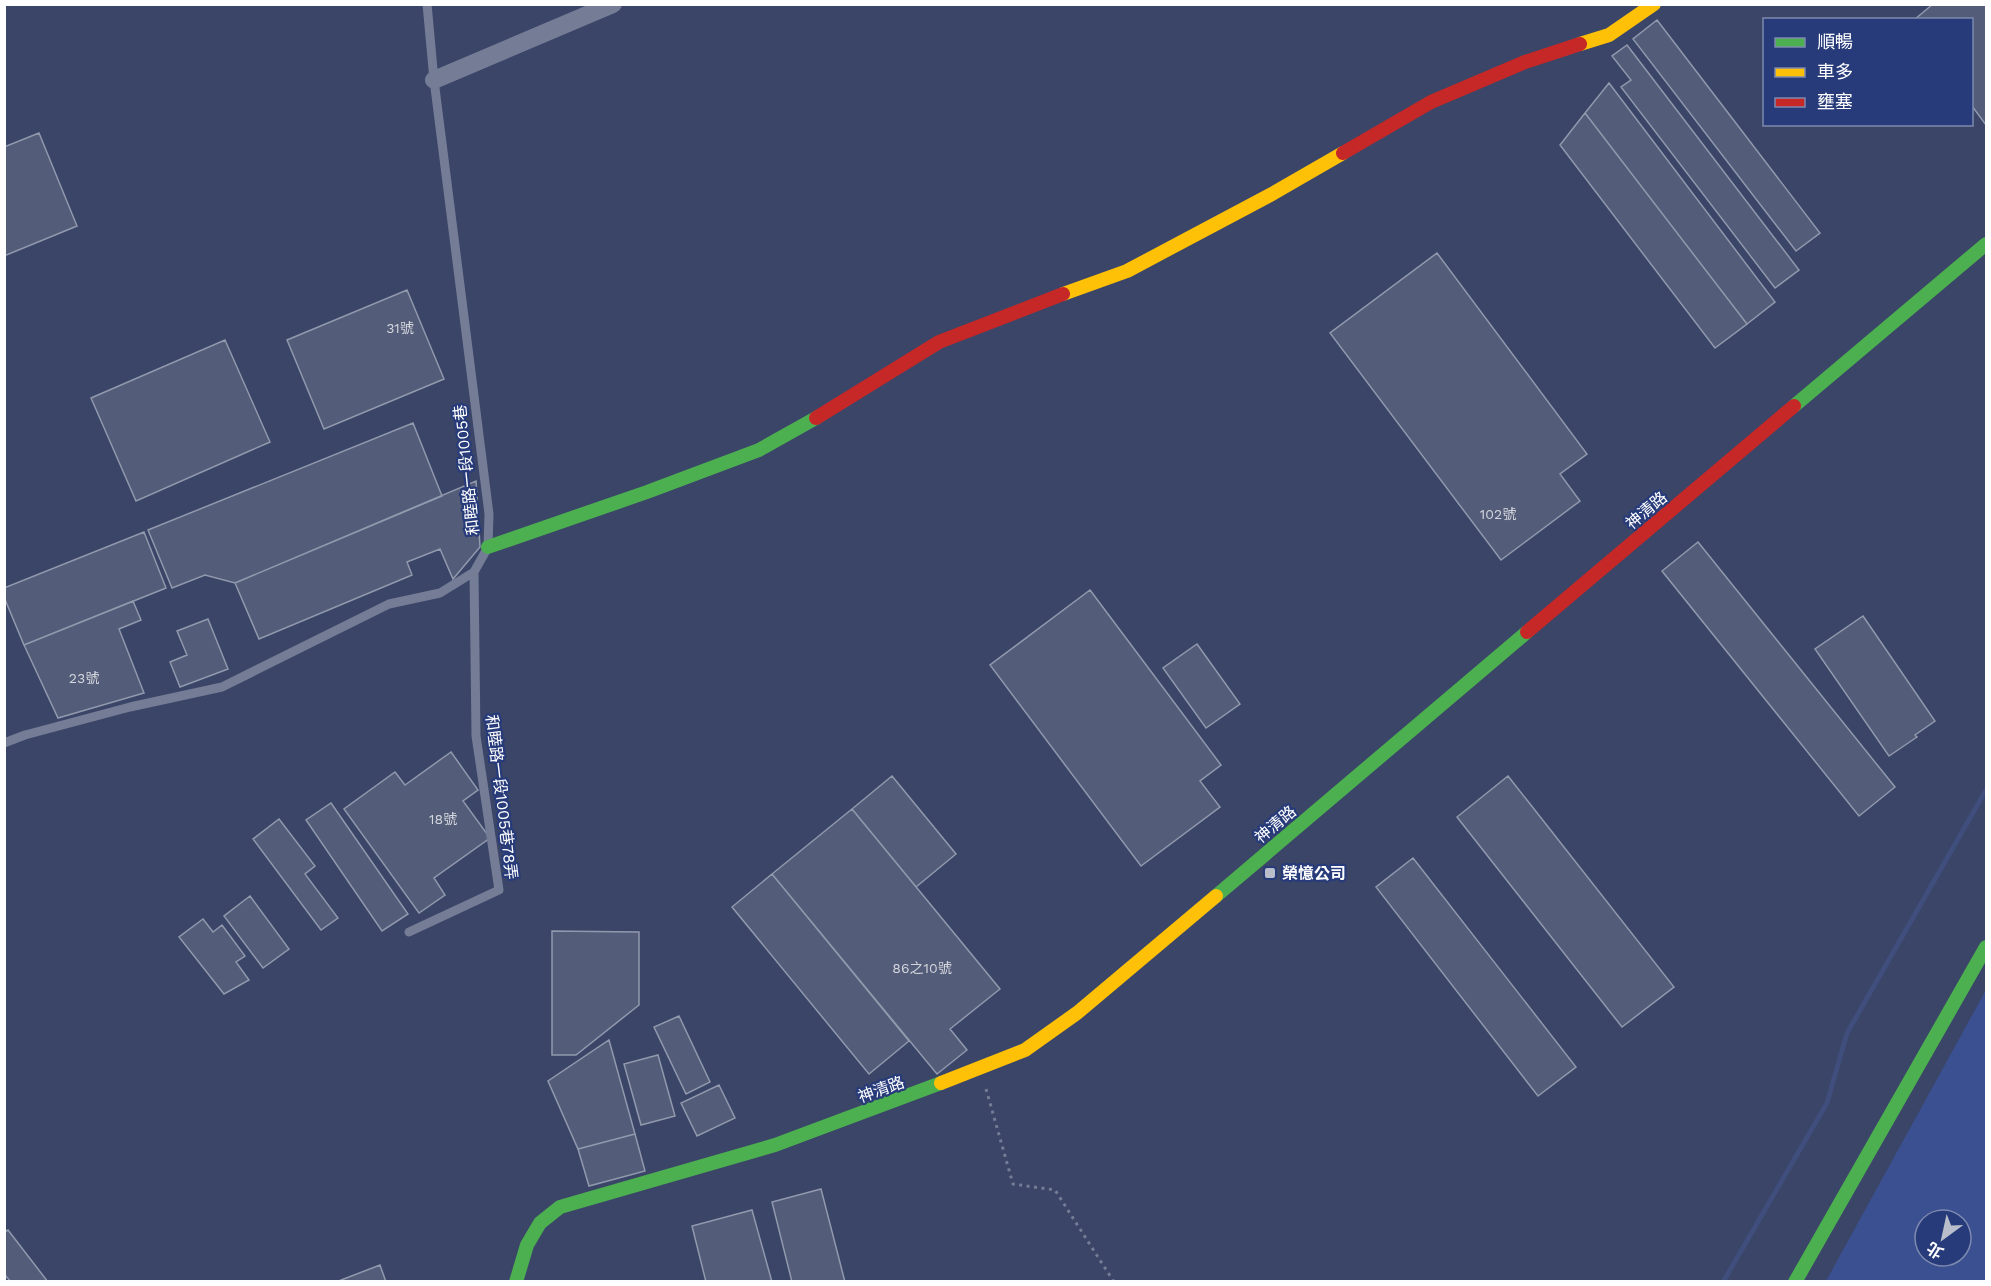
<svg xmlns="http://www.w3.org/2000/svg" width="1991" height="1286" font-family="'Work Sans','Noto Sans TC',sans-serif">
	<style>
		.grass { fill: #3b5091; fill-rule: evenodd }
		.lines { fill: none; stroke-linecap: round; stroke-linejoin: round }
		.stream { stroke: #3f4e7c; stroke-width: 5 }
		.building { fill: #535c78; stroke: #9199ad; stroke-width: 1.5 }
		.path { stroke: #747c96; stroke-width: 3; stroke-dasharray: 3 4.5; stroke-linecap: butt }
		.lane { stroke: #747c96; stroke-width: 9 }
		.street { stroke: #747c96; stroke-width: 18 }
		.fast { stroke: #4caf50; stroke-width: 14 }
		.slow { stroke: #ffc107; stroke-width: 14 }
		.jam { stroke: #c62828; stroke-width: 14 }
		.poi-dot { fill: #babeca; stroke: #273b7a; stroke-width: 2 }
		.labels { text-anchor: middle; stroke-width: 4.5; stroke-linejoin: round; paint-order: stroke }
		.number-label { font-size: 14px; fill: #d4d6dd }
		.street-label { font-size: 16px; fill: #fff; stroke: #273b7a }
		.poi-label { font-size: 16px; font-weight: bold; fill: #fff; stroke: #273b7a; text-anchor: start }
	</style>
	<rect width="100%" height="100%" fill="#3a4567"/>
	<path class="grass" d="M1986,990V1281H1826ZM1925,1220H1961V1256H1925Z"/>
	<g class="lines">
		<path class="stream" d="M1723,1282L1827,1103L1847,1033L1986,790"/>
	</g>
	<path class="building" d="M1933,4H1986V125L1972,106V20H1914Z
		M1657,20L1820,233L1796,251L1633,39Z
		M1627,45L1799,270L1775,288L1621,87L1631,80L1612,56Z
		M1609,83L1775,302L1747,324L1585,113Z
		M1585,113L1747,324L1715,348L1560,145Z
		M39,133L77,226L4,256V147Z
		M1437,253L1587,454L1560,474L1580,501L1501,560L1330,333Z
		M407,290L444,379L324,429L287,340Z
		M225,340L270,442L136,501L91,398Z
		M413,423L442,496L235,583L205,575L172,588L148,530Z
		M476,481L480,547L453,579L440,549L407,562L412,575L259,639L235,583Z
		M144,532L166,588L24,645L4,597V588Z
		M1698,542L1895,787L1859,816L1662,571Z
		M1090,590L1221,765L1200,781L1220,807L1141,866L990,665Z
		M133,601L141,620L119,629L144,693L58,718L24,645Z
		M1863,616L1935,721L1915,735L1917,737L1889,756L1815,649Z
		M208,619L228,669L180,687L170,662L187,655L177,631Z
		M1197,644L1240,704L1206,728L1163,668Z
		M451,752L478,790L463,801L490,838L434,878L445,895L419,913L344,809L395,772L405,785Z
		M892,776L956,854L916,887L852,809Z
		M1508,776L1674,987L1622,1027L1457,817Z
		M331,803L408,914L382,931L306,820Z
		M852,809L1000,989L950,1029L967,1050L937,1074L772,874Z
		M279,819L315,866L305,874L338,918L321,930L253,839Z
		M1413,858L1576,1067L1538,1096L1376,887Z
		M772,874L909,1041L869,1074L732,907Z
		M250,896L289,949L263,968L224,916Z
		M203,919L213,932L222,925L245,956L236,962L249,980L224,994L179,937Z
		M552,931L639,932V1005L576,1055H552Z
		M679,1016L710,1082L686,1094L654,1027Z
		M609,1040L635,1134L578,1149L548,1081Z
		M658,1055L675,1116L641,1125L624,1064Z
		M719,1085L735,1118L697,1136L681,1103Z
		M635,1134L645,1171L589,1186L578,1149Z
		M821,1189L845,1282H792L772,1202Z
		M752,1210L772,1282H706L692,1226Z
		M8,1230L48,1282H11L4,1274V1232Z
		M380,1265L386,1282H336Z"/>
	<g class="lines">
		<path class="path" d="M986,1089L1013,1184L1055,1190L1114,1282"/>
		<path class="lane" d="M4,743L25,735L130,707L222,687L389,604L440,593L474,572L488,547L489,514L434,80L427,4
			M409,932L499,890L476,736L474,572"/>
		<path class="street" d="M434,80L613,4"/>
		<path class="fast" d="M1794,406L1986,244
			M488,547L647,492L759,450L816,418
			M1216,896L1527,632
			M516,1282L527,1245L540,1223L560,1207L775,1145L941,1083
			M1795,1282L1986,947"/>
		<path class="slow" d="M1580,44L1609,35L1654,4
			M1063,294L1127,271L1272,194L1343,153
			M941,1083L1025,1050L1077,1013L1216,896"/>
		<path class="jam" d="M1343,153L1431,102L1525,62L1580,44
			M816,418L939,342L1063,294
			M1527,632L1794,406"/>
	</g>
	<rect class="poi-dot" x="1264" y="867" width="12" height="12" rx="3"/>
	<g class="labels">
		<g class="number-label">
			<text x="400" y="333">31號</text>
			<text x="1498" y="519">102號</text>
			<text x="84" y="683">23號</text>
			<text x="443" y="824">18號</text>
			<text x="922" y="973">86之10號</text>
		</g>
		<g class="street-label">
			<text transform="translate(466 470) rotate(-96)" y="6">和睦路一段1005巷</text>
			<text transform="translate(1646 510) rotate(-40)" y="6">神清路</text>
			<text transform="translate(502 797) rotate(83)" y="6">和睦路一段1005巷78弄</text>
			<text transform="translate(1275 824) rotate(-40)" y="6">神清路</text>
			<text transform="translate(881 1089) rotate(-20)" y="6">神清路</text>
		</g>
		<g class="poi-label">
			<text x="1282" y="879">榮憶公司</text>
		</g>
	</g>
	<rect width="1991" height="1286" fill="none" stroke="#ffffff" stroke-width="12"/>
	<rect x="1763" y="18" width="210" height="108" fill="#273b7a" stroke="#7d89af" stroke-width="1.5"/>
	<rect x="1775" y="38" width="30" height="9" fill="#4caf50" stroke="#7d89af" stroke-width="1.5"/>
	<text x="1817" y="48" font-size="18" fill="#ffffff">順暢</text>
	<rect x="1775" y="68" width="30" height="9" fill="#ffc107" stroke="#7d89af" stroke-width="1.5"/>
	<text x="1817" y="78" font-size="18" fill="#ffffff">車多</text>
	<rect x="1775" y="98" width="30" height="9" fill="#c62828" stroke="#7d89af" stroke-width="1.5"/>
	<text x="1817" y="108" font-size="18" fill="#ffffff">壅塞</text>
	<g transform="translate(1943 1238) rotate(213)"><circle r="28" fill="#273b7a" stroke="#7d89af" stroke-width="1.5"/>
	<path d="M0-4.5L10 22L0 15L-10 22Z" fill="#babeca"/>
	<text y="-9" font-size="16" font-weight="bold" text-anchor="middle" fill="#ffffff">北</text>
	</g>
</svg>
